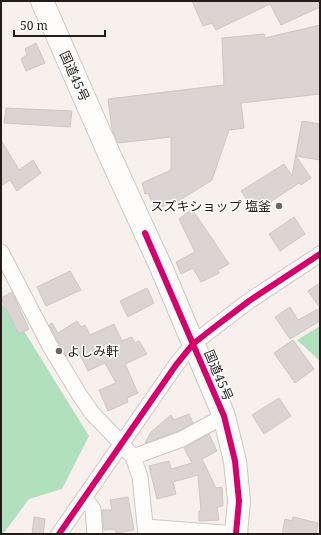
<svg xmlns="http://www.w3.org/2000/svg" width="321" height="535" font-family="'Noto Serif','Noto Sans JP',serif">
	<style>
		.forest { fill: #b0e0be }
		.building { fill: #dbd4d2; stroke: #cfc7c5 }
		.lines { fill: none; stroke-linecap: round; stroke-linejoin: round }
		.minor-casing { stroke: #cec7c4; stroke-width: 17 }
		.highway-casing { stroke: #cec7c4; stroke-width: 24 }
		.minor { stroke: #fefdfc; stroke-width: 15 }
		.highway { stroke: #fefdfc; stroke-width: 22 }
		.cycleway-casing { stroke: #fff; stroke-width: 8 }
		.cycleway { stroke: #d6006c; stroke-width: 6 }
		.poi-dot { fill: #6e6663; stroke: #fff; stroke-width: 1.5 }
		.labels { text-anchor: middle; stroke-width: 3; stroke-linejoin: round; paint-order: stroke }
		.street-label { font-size: 13px; fill: #231c19; stroke: #fff }
		.poi-label { font-size: 13px; fill: #231c19; stroke: #fff; text-anchor: end }
	</style>
	<rect width="100%" height="100%" fill="#f8f0ed"/>
	<path class="forest" d="M1,303L24,331L89,436L62,489L29,499L3,534H1Z
		M320,326V361L297,340Z"/>
	<path class="building" d="M192,1H320V7L281,25L270,4L216,30L212,23L203,26Z
		M320,25V94L241,103L244,128L229,130L212,180L180,200L155,209L148,193L145,194L142,183L171,170V137L118,143L112,129L108,99L224,85L222,38L264,34L265,38Z
		M36,43L45,63L26,71L21,59L27,55L25,49Z
		M6,108L72,111L70,127L4,123Z
		M302,121L320,124V160L296,156L311,178L301,185L299,183L255,212L241,191L284,164L292,176Z
		M1,140L19,170L33,160L41,173L17,191L10,180L1,186Z
		M192,209L229,264L218,270L219,273L201,282L193,268L181,274L176,262L195,252L179,219Z
		M294,217L305,234L280,251L269,234Z
		M70,271L81,290L46,306L37,287Z
		M320,283V321L290,339L275,317L290,307L298,320L320,308L308,291Z
		M147,288L154,303L128,317L120,301Z
		M12,292L29,329L19,334L1,299V298Z
		M77,321L81,327L85,325L90,335L114,324L122,341L132,337L135,343L139,341L147,354L125,364L138,393L127,398L128,402L108,411L99,390L116,383L105,363L88,371L77,349L66,356L49,325L52,323L58,333Z
		M293,340L314,369L295,383L274,353Z
		M279,398L291,416L264,434L252,415Z
		M189,414L193,423L178,431L145,443L151,432L171,415L174,420Z
		M209,434L217,451L202,459L216,488L222,487L223,506L217,507L219,520L199,521V511H201L198,475L173,482L176,494L157,499L149,466L169,461L171,469L192,463L184,448Z
		M128,497L134,530L116,533L115,529L104,530L102,510H112L110,500Z
		M34,517L45,519L43,534H32Z
		M293,517L318,523L316,534H282L285,519L292,521Z"/>
	<g class="lines">
		<defs>
			<path id="minor" d="M1,252L51,348L79,394L92,413L121,443L133,457L140,477L146,534
				M133,457L182,439L224,416
				M84,497L93,509L95,534
				M146,527L236,534
				M59,534L176,365L193,344L212,329L249,301L320,254"/>
			<path id="highway" d="M42,1L110,156L161,267L224,416L235,461L239,501L236,534"/>
		</defs>
		<use href="#minor" class="minor-casing"/>
		<use href="#highway" class="highway-casing"/>
		<use href="#minor" class="minor"/>
		<use href="#highway" class="highway"/>
		<defs>
			<path id="cycleway" d="M145,233L224,416L235,461L239,501L236,534
				M59,534L176,365L193,344L212,329L249,301L320,254"/>
		</defs>
		<use href="#cycleway" class="cycleway-casing"/>
		<use href="#cycleway" class="cycleway"/>
	</g>
	<g class="poi-dot">
		<circle cx="279" cy="206" r="4"/>
		<circle cx="59" cy="351" r="4"/>
	</g>
	<g class="labels">
		<g class="street-label">
			<text transform="translate(75 76) rotate(66)" y="5">国道45号</text>
			<text transform="translate(219 375) rotate(67)" y="5">国道45号</text>
		</g>
		<g class="poi-label">
			<text x="271" y="211">スズキショップ 塩釜</text>
			<text x="67" y="356" text-anchor="start">よしみ軒</text>
		</g>
	</g>
	<rect width="321" height="535" fill="none" stroke="#231c19" stroke-width="4"/>
	<path d="M14 30v6h91v-6" fill="none" stroke="#231c19" stroke-width="2"/>
	<text x="20" y="30" font-size="12" fill="#231c19" stroke="#ffffff" stroke-width="3" paint-order="stroke">50 m</text>
</svg>
